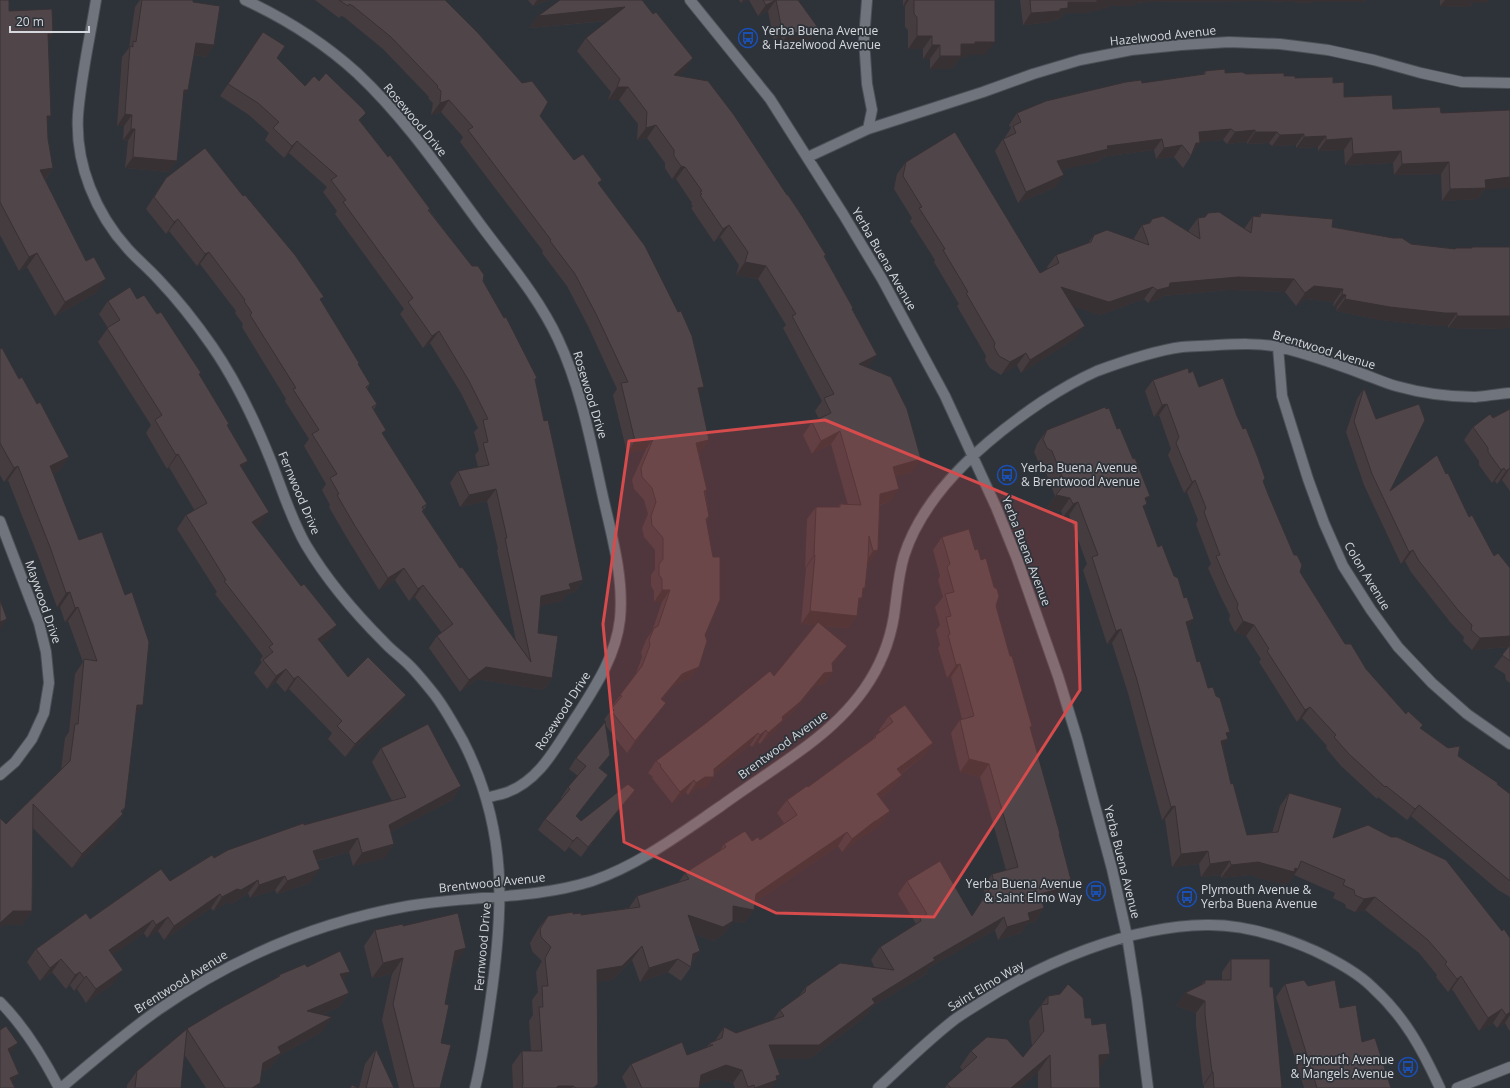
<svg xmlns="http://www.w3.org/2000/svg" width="1510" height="1088" font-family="'Open Sans',sans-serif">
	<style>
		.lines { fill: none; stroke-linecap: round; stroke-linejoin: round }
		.minor-casing { stroke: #4c4f56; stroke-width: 12 }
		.minor { stroke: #70757d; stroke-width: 10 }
		.wall { fill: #453c40 }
		.shaded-wall { fill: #383134 }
		.building { fill: #50464a; stroke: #383134 }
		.marked { fill: #d64b4c; fill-opacity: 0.2; stroke: #d64b4c; stroke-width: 3; stroke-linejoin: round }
		.labels { text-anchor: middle; stroke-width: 3.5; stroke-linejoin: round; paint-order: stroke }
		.poi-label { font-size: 12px; fill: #d5d8dd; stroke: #2e333a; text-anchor: start }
		.street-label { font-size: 12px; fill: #d5d8dd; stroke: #2e333a }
	</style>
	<rect width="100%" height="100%" fill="#2e333a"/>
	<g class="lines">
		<defs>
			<path id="minor" d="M96,0C90,38 81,76 78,115C75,164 96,214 128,249C138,260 149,269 159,280C178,300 196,323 212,346C237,382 255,421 271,461C282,489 291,519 306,545C327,580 354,612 383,641C391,650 401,657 410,666C418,674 426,684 434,694C445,708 454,725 463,741C508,829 504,909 490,1004C486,1032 482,1060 475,1088
				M245,0C286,19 324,43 357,73C406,119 443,174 483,228C509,263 539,298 558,339C581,388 591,443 603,497C612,537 624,578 620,619C616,655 597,684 578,714C558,743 541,781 505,793C499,795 492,796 486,798
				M690,0L770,99L843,214L882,279L945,396L996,507L1017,559L1058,676L1077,738L1095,806L1112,869L1127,936L1137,1000L1148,1088
				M867,0L864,39L867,84L872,110L868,129
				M808,157L868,129L983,92L1033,74L1080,60L1131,50L1181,45L1229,42L1280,44L1328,50L1374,60L1421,73L1462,82L1510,83
				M1278,347L1282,396L1308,479L1324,523L1343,566L1371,610L1398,647L1432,683L1467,714L1510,744
				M0,521L39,623L46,652L49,683L44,713L32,739L15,762L0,775
				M0,1002C25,1027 43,1057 59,1088
				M61,1088C93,1061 124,1034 158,1010C233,958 318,922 408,906C469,895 533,900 592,881C639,865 680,834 721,806C750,785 780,766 808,745C852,712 885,672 894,616C897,596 898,576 904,556C925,490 988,438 1043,401C1060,390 1079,379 1097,371C1124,361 1153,351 1182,347C1194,346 1206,346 1217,345C1238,344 1259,343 1279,347C1307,354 1336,364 1363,374C1374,378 1385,383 1396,386C1421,393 1449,397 1475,397C1486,396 1498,394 1510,393
				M878,1088C903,1065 927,1041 954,1020C962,1014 971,1009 980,1003C1043,962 1130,926 1206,925C1244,924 1281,936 1315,951C1334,960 1357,972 1372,987C1405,1017 1422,1049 1440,1088
				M1457,1088L1510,1067"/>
		</defs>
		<use href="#minor" class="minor-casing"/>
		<use href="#minor" class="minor"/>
	</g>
	<path class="wall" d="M0,0L9,11L53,34L48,41L51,116L47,121L48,139L53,168L45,180L96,293L55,316L27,267L19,271L0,235Z
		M140,0H193V2L214,45L206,57L194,55L183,98L169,172L125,168L128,141L123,140L124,126H117L122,57L129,48L135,7Z
		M315,0H445L540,116L574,160L599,185L704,387L699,393L701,452H699L709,516L707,520L705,635L690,678L673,686L662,700L657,714L627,753L606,726L602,766L600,769L608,775L600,786L576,816L581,821L635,790L627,801L581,857L569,847L565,852L538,830L545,819L562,799L561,798L568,787L578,776L569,769L576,758L604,724L606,721L604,720L613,707L612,706L635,676L642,657L641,652L646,640L652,631L662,602H654V591L651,586V575L655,569V550L644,537L642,528L648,514L644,500L634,489L632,480L646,449L627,453L613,395L617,389L588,326L567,286L542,253L543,251L460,142L463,137L441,112L431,115L433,103L428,98L429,97L383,49L344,17L341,16L339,18Z
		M528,0H549L533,6Z
		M739,0H748L741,3Z
		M749,0H798L811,40L780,45L779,41L774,42L768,11L758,16Z
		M903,0H995L985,55H967L966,58H960L952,69H930V59H923V49H908V30L905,27V6H903Z
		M1020,0H1488L1486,3H1472L1470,7L1440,6V0H1365L1364,2H1313L1312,3L1264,1L1149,2L1136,3L1133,6H1108L1107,9H1100L1099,11H1091L1089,13H1064L1060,19L1053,20L1052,22L1023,25Z
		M653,14L693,58L684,71L678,76L826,255L825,257L853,308L852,309L868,367L912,472L895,476L890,502L880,505L878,550L869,563H868L863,591L848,628L823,626L839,657L833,664L825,684L816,685L792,713L782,722L775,731L760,744L758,742L752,747L750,745L714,774L706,788H697L688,795L686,792L672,803L652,778L653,777L648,773L656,761L774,676L816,625L801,624L806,568H805L807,519L816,507H838L840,504L848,505L831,444L812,454L803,435L812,422L819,419L815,411L822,401L783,328L786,325L758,279L736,275L739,265L720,237L714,242L691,208L693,206L691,204L692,203L676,179H672L665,168V163L647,138L637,140L638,124L619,100H608L611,92L577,51L586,38L608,21L529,28L538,16Z
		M263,32L277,58L305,86L360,121L388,157L430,209L429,210L483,281L537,378L535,381L544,421L583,580L575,592L567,594L562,601L540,606L538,633L552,678L544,690L477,679L460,692L429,648L437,636L442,633L415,597L409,601L395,580L379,590L347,538L329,507L330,505L322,490L326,484L304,446L309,439L285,401L286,399L242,327L243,324L235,313L236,311L200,264L197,266L169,231L166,234L146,209L166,178L321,301L359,363L358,365L370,384L367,389L377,404L374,409L383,435L427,504L423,512L460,568L516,641L497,550L498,549L487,501L460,507L450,483L458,471L478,467L475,455L479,450L474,432L478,428L461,393L430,343L423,348L400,314L404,309L335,214L337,211L323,192L327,187L289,153L284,158L265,140L269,133L249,115L220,96Z
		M1205,71L1225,73L1284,76L1295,78L1333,83L1344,97L1393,109L1441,113L1484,190L1478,199L1442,201L1441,174L1394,175L1393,163L1345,165L1344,150L1318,151V147L1296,148V145L1272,146L1269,143L1247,144V142L1227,144L1223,140L1200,142L1183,168L1174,157L1156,159L1154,150L1102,157L1100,161L1061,170L1056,187L1018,203L995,151L1003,139L1005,138V137L1011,128L1009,125L1017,113L1142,83L1202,75Z
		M906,162L1040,273L1048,269L1047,267L1056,255L1088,243L1094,235L1134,240V238L1142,225L1148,224L1152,219L1189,233V230L1198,218L1205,217L1208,213L1244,229L1253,216L1258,217L1261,213L1332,227L1411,244L1455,249L1471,248L1472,247L1502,329L1448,328V326H1436L1381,320L1336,311L1337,307H1333L1334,302L1305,299L1296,306L1285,292L1229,290L1163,296L1160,299L1148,303L1144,299L1100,315L1073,306L1076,338L1021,373L1017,365L1001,375L990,368L985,360L986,356L957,306L959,304L934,262L935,260L910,221L912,218L894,189L897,174Z
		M137,299L157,314L201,373L199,375L229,424L227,426L242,469L260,525L256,527L328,638L321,643L348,677L406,695L397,708L345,757L328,739L332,733L289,689L285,692L276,682L267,689L254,673L262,662L260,660L263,656L215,594L217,592L177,529L186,515L195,511L169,467L167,469L146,433L151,425L98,342L108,328L99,314L108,301Z
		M0,349L19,379L37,404L69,457L59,471L53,474L136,714L125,808L122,812L123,814L114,828L72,868L33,828L32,911L22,925H3L6,824L61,770L65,738L69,732L75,674L83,662L68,621L65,622L60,607H57L40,561L8,480L4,482L0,475Z
		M1189,373L1199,387L1237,416L1268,494L1300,572L1345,644L1366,669L1406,714L1421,729L1510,794V897L1498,890L1411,816L1407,820L1378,797L1377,799L1341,766L1326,748L1327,746L1302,718L1297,722L1259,662L1261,659L1246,636L1235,632L1229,620L1230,615L1220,595L1208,568L1211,564L1196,524L1198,520L1187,492L1184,493L1168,455L1171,449L1159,415L1154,417L1145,391L1153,380Z
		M1364,388L1390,491L1469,517L1494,556L1510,568V683L1506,680L1505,674L1494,667L1509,647L1472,650L1463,641L1464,637L1450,622L1411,572L1405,561L1401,564L1364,485L1346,432L1357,399Z
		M1510,409V491L1502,480L1497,484L1495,481L1492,483L1479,465V461L1464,440L1473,427Z
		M1117,429L1133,459L1150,496L1146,501L1144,509L1188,628L1197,662L1227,736L1223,747L1231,784L1247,835L1272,833L1280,806L1289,793L1333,838L1502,931L1510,938V1030H1509L1505,1023L1497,1028L1493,1023L1479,1031L1452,989L1448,992L1436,977L1437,975L1419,953L1365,910L1355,912L1346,908L1345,904L1333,898L1335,893L1294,875L1289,883L1287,882L1285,885L1249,875L1221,878V875L1201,877L1199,864L1172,867L1165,819L1162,820L1128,693L1112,643L1107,644L1083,570L1087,564L1069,515L1063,517L1061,511L1047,509L1055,496L1043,465L1038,461L1034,452L1037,444L1047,430Z
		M942,537L975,550L981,560L996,606L1030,728L1071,880L1069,883L1070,886L1061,900L1043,904L1044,908L1035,922L1028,923L1021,933L998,940L995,930L930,967L926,974L873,1006L865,1017L809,1059H774L780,1075L771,1088H735L733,1083L716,1079L699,1085V1088H627L622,1077L631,1064L687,1055L706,1048L710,1043L715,1041L724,1027L736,1033L773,1020L780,1010L799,996L806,987L875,968L871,960L880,947L916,924L898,894L907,881L972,916L985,895L983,887L992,874L1006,870L980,777L960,772L951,733L960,720L962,719L951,677L947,678L938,648L940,645L936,630L940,625L935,607L943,597L938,580L940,576L933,550Z
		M889,716L933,743L924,756L901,774L902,775L892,789L880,798L890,811L880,825L867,835H865L842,852L838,846L755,902L754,910L744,923L733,921L723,935L714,941L694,934L700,951L691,964V967L681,981L668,972L640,982L632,960L612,980L597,982L595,1088H513L512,1065L522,1051H531L529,1021L533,1015L532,1000L538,992L536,972L542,961L532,951L530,943L538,929L548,916L573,914L581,915L629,908L637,896L678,883L685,873L719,852L724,844L752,841L760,840L784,823L777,813L787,800L808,787L871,741L875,736L880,732L879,730Z
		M381,748L461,786L452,800L391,832L385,858L353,866L349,852L317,861L310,883L277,894L275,890L250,898L248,893L232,904L228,902L213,911L211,908L164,940L158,931L147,938L144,933L112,955L114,983L86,1003L77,989L74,991L70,985L66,989L52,972L40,981L27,962L36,949L90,919L170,881L214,858L304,825L392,801L372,762Z
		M403,926L455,964L453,965L445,1004L441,1043L440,1088H399L382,1020L392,974L372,978L364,946L375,930Z
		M1231,959L1270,987L1282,1088H1204V1085H1203L1196,1026V1013L1176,1006L1185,993L1201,985L1205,980H1222V972Z
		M307,967L343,981L349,993L339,1007L321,1015L322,1032L280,1055L271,1067L262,1072L257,1088H206L184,1054L181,1088H127V1085L137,1071L188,1028L278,977L279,975Z
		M1285,984L1308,986L1340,1008L1391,1088H1304L1276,997Z
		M1048,996L1085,1018L1099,1069L1100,1088H1038V1072L1019,1088H945L947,1084L963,1071L960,1067L971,1051L1023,1057L1032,1046L1029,1021Z
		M376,1049L394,1088H359L365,1064Z"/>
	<path class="shaded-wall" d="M537,0H549L533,6Z
		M743,0H748L741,3Z
		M776,0L768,11L758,16L766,5Z
		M906,0H909L905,6H903Z
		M1096,0H1441H1365L1364,2H1313L1312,3L1264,1L1149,2L1136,3L1133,6H1108L1107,9H1100L1099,11H1091L1089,13H1064L1060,19L1053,20L1052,22L1023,25L1031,13L1060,9L1068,2Z
		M1445,0H1488L1486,3H1472L1470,7L1440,6Z
		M625,7L616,20L529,28L538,16Z
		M819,29L811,40L780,45L788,34Z
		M782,30H787L779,41L774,42Z
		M48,34H53L43,48Z
		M917,36H932L923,49H908Z
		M975,42H995L985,55H967L966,58H960L952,69H930L940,56L961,44Z
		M196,43L214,45L206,57L188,54Z
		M932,45H940L930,59H923Z
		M693,58L684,71L665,88L674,75Z
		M617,87H628L619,100H608Z
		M184,90H188L180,102Z
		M449,100L441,112L431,115L440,103Z
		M125,114L132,115L124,126H117Z
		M47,116H51L41,130Z
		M656,125L647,138L637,140L646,128Z
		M131,129H135L128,141L123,140Z
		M1231,129L1223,140L1191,143L1199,132Z
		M1255,130L1247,142L1227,144L1235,132Z
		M1255,132H1277L1269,143L1247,144Z
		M1304,134L1296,145L1272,146L1280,135Z
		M1326,136L1318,147L1296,148L1304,137Z
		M1352,138L1344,150L1318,151L1326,140Z
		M1162,139L1154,150L1102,157L1100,161L1049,173L1057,161L1107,146Z
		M297,141L289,153L284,158L292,146Z
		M1196,143H1200L1192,154H1189Z
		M1182,145L1174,157L1156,159L1164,148Z
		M1401,151L1393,163L1345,165L1353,154Z
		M133,157L177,161L169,172L125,168Z
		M1449,162L1441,174L1394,175L1402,164Z
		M681,166L685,167L676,179H672Z
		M53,168L43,182L40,170Z
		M1064,175L1056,187L1018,203L1026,192Z
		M1510,177V188L1484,190L1478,199L1442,201L1450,189L1485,180Z
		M178,219L169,231L166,234L174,222Z
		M729,225L720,237L714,242L723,229Z
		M209,252L200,264L197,266L205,254Z
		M37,253L27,267L19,271L29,257Z
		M745,262L766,266L758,279L736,275Z
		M1238,277L1294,279L1285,292L1229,290L1163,296L1160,299L1148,303L1157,290L1170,283Z
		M106,279L96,293L55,316L65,302Z
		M1314,286L1343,289L1334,302L1305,299L1296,306L1305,293Z
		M1061,287H1153L1144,299L1100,315L1052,300Z
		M1342,294L1346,295L1337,307H1333Z
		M1345,299L1457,313L1448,326H1436L1381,320L1336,311Z
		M1457,316H1510V327L1502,329L1448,328Z
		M1085,326L1076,338L1021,373L1030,360Z
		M439,331L430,343L423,348L432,336Z
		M1026,353L1017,365L1001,375L1010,362Z
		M877,355L868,367L859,364Z
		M704,387L696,399L698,388Z
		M1167,404L1159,415L1154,417L1162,405Z
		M840,431L831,444L812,454L821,441Z
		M654,437L646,449L627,453L635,441Z
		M709,440L701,452L688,455L696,443Z
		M178,454L169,467L167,469L176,455Z
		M69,457L59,471L40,480L50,466Z
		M921,459L912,472L884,480L893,467Z
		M248,461L238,474L240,465Z
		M18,466L8,480L4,482L14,468Z
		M1504,468L1495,481L1492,483L1501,470Z
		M1510,468L1502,480L1497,484L1506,471Z
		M1195,480L1187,492L1184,493L1192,482Z
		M496,489L487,501L460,507L469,495Z
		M899,489L890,502L871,507L880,494Z
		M1056,495L1070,498L1061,511L1047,509Z
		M1150,496L1143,506L1147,504L1138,517L1145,498Z
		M1078,502L1069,515L1063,517L1073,504Z
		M269,512L260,525L243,535L252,522Z
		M878,550L869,563L864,564L873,551Z
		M1413,550L1405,561L1401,564L1409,552Z
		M814,555H815L806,568H805Z
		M404,568L395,580L379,590L388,578Z
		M583,580L575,592L567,594L562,601L533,608L541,596L569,584Z
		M423,585L415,597L409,601L418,589Z
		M662,590H670L662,602H654Z
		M70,592L60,607H57L66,593Z
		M859,598H862L853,611Z
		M78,607L68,621L65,622L75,608Z
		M810,611L857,616L848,628L801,624Z
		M7,619L0,630V622Z
		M1194,619L1185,632L1186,622Z
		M1243,621L1254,625L1246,636L1235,632Z
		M337,625L328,638L308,653L318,639Z
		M1121,629L1112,643L1107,644L1116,631Z
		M1510,636V646L1509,647L1472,650L1480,638Z
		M847,646L839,657L825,673L833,672L825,684L816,685L792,713L782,722L775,731L760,744L768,733L832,663Z
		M960,664L951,677L947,678L956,665Z
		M486,667L552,678L544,690L477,679L460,692L469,680Z
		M699,667L690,678L673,686L653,711L661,699L682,674Z
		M286,669L276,682L267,689L276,676Z
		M298,676L289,689L285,692L294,679Z
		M406,695L397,708L345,757L355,744Z
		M666,703L657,714L627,753L635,741Z
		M137,705H143L133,719Z
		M1310,707L1302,718L1297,722L1305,710Z
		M766,730L758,742L752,747L760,735Z
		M1230,732L1224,740L1228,739L1219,752L1212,754L1226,733Z
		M758,733L750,745L710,777H714L706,788H697L688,795L696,783Z
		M933,743L924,756L888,783L897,769Z
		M610,755L602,766L592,779L599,768Z
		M969,759L989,764L980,777L960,772Z
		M608,775L600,786L568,826L576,816Z
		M902,775L892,789L867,807L877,794Z
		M694,780L686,792L672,803L680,792Z
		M461,786L452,800L380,838L389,825Z
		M635,790L627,801L581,857L588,847Z
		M1419,805L1411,816L1407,820L1415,809Z
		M1175,806L1165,819L1162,820L1171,807Z
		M890,811L880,825L867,835H865L842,852L852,839L875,821Z
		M123,814L114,828L72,868L82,854Z
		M847,832L838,846L746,908L756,894Z
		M577,837L565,852L573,841Z
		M358,838L349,852L304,864L313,851Z
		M394,844L385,858L353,866L362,853Z
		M1208,851L1199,864L1172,867L1181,854Z
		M1230,861L1221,875L1201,877L1210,864Z
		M1258,862L1298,869L1289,883L1287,882L1285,885L1249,875L1221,878L1231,865Z
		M320,869L310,883L277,894L287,881Z
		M285,876L275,890L250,898L259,885Z
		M258,880L248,893L232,904L228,902L213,911L222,897L237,889Z
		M1071,880L1066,887L1070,886L1061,900L1031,907L1040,894Z
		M220,894L211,908L164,940L174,926Z
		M1375,897L1365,910L1355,912L1364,899Z
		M733,906L754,910L744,923L733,921L723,935L714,941L678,928L688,915Z
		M1044,908L1035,922L1028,923L1021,933L998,940L1007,927L1028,913Z
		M13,911H32L22,925H3L0,928V923Z
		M168,917L158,931L147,938L156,925Z
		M1004,917L995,930L930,967L926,974L873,1006L865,1017L809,1059H760L769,1045L872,999L933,958Z
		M153,920L144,933L100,964L109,950Z
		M642,946L632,960L612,980L587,984L597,970Z
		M466,948L455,964L444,967L455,951Z
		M700,951L690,965L693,954Z
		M403,958L392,974L372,978L383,963Z
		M61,959L52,972L40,981L50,968Z
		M678,959L668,972L640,982L649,968Z
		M123,970L114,983L86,1003L96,989Z
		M80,972L70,985L66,989L75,975Z
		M350,972L340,986V974Z
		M86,976L77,989L74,991L84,978Z
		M1461,976L1452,989L1448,992L1457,979Z
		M349,993L339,1007L297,1025L307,1011Z
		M1185,993L1205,1001L1196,1013L1176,1006Z
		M1502,1009L1493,1023L1479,1031L1488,1018Z
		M1510,1012V1015L1505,1023L1497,1028L1506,1015Z
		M332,1017L322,1032L280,1055L271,1067L253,1077L263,1063L278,1047Z
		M18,1043L7,1058L8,1049Z
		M1110,1054L1098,1071L1099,1055Z
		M1050,1055L1038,1072L1019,1088H1011Z
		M726,1065L742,1070L733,1083L716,1079L692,1088L701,1075Z
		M1212,1072H1213L1204,1085H1203Z
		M19,1074L9,1088L10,1078Z
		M780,1075L771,1088H755L776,1076Z
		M260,1083L257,1088H252Z
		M558,1086H573L572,1088H556Z"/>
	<path class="building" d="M0,0H9V11L52,9L53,34H48L51,116H47L48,139L53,168L40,170L86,261L94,257L106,279L65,302L37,253L29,257L0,202Z
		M142,0H193V2L220,6L214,45L196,43L188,90H184L177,161L133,157L135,129H131L132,115L125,114L130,46L133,47V41L136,42Z
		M339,0H445L478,33L522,83L532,81L548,102L540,116L574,160L583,154L602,180L598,183L645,246L678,312L681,311L692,336L704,387L698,388L709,440L696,443L707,490L704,491L709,516L706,519L713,557H720V600L705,635L707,641L699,667L682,674L661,699L666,703L635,741L612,712L614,710L612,708L622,696L620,695L642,666L650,645L649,640L654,628L658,626L670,590H662V579L659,575V564L663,559V538L652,525L651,516L656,502L652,488L642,477L641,468L654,437L635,441L621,383L628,382L596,314L575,274L550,241L551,240L468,130L473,127L449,100L440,103L441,91L437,87L438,86L391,37L353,6L349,4L348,6Z
		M560,0H642L653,14L656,12L693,58L674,75L708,81L734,115L787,195H788L802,216L826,255L824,256L853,308L852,309L877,355L859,364L891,377L907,409L921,459L893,467L899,489L880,494L878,550L873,551L869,536L868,559L865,588H863L862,598H859L857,616L810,611L815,555H814L816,507H840V504L861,505L840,431L821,441L812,422L831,413L824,398L834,394L792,316L796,314L766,266L745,262L748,252L729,225L723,229L700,195L702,194L700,192L702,191L685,167L681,166L674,156V150L656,125L646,128L647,112L628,87H617L620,79L586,38L625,7L538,16Z
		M763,0H776L766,5Z
		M776,0H798L819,29L788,34L787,30H782Z
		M914,0H995V42H975V44H961V56H940V45H932V36H917V17L914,14Z
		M1030,0H1097V2H1068V8L1060,9V11L1031,13Z
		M263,32L285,46L277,58L305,86L314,76L319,81L326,73L363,109L366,113L359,120L388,157L390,155L430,209L428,210L472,266H478L484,275L483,281L504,318L506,317L537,378L535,379L544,421L548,420L583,580L569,584L571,589L541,596L538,633L558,636L552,678L486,667L469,680L437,636L453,624L423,585L418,589L404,568L388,578L355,526L337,495L339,494L330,478L337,474L312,434L319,430L293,389L296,388L250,315L252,313L244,301L245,300L209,252L205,254L178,219L174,222L154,197L166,178L205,148L243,196L245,195L295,255L324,297L320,299L359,363L358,364L370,384L366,387L377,404L372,407L386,430L382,433L427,504L422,507L424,510L422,511L460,568L462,567L531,662L505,538H507L496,489L469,495L458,471L489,465L483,443L488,442L483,420L488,419L469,381L439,331L432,336L408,302L413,298L343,202L346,200L331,180L337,176L297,141L292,146L273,128L279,122L258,103L228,84Z
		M1225,69V73L1242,72L1246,74L1284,73V76H1295V78L1333,77V83L1344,82V97L1392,95L1393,109L1440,107L1441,113L1510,110V177L1485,180L1486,188L1450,189L1449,162L1402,164L1401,151L1353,154L1352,138L1326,140V136L1304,137V134L1280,135L1277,132H1255V130L1235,132L1231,129L1199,132L1200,143H1196L1191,156L1182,145L1164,148L1162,139L1107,146L1108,149L1057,161L1064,175L1026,192L1003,139L1016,133L1013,126L1021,122L1017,113L1046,101L1126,82L1141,80L1142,83L1205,74V71Z
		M955,132L1040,273L1059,263L1056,255L1091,242L1094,235L1107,230L1149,245L1142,225L1150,223L1152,219L1163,216L1200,239L1198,218L1205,217L1208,213L1219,212L1251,233L1253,216L1260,217L1261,213L1333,219L1332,227L1393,238H1402L1411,244L1455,249L1456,248H1472V247H1510V316H1457V313H1445L1390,307L1345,299L1346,295L1342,294L1343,289L1314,286L1305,293L1294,279L1238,277L1170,283L1169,287L1157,290L1153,287L1109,302L1061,287L1085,326L1030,360L1026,353L1010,362L999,356L994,347L995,343L966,293L968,292L943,250L945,249L919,208L922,207L903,176L906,162Z
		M130,287L137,299L144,295L157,314L161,312L201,373L199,374L229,424L227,425L248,461L240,465L269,512L252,522L301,586L304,584L337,625L318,639L348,677L368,657L406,695L355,744L337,726L342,721L298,676L294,679L286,669L276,676L263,660L273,652L269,647L273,644L224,581L226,580L186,515L207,503L178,454L176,455L155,420L162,415L107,328L120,320L108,301Z
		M2,348L19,379L22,377L37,404L40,402L69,457L50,466L79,540L102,532L125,595L132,592L149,642L143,705H137L125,808L121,811L123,814L82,854L33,804L32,911H13L0,923V818L6,824L70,761L75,724H78L84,659L97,661L78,607L75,608L70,592L66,593L50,547L18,466L14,468L0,443V349Z
		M1188,368L1189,373L1193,371L1199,387L1223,378L1237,416L1243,429L1246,428L1258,458L1265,478L1263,481L1268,494L1294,555H1297L1302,565L1300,572L1345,644H1351L1366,669L1406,714L1408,711L1423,725L1420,728L1448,748L1460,746L1458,756L1498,783L1497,784L1510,794V881L1419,805L1415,809L1386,786L1385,787L1349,754L1334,737L1336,735L1310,707L1305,710L1267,651L1269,649L1254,625L1243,621L1237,608L1238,604L1228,584L1216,556L1220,555L1204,512L1206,508L1195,480L1192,482L1176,443L1179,437L1167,404L1162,405L1153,380Z
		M1364,388L1376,419L1419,404L1425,420L1390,491L1437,455L1446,474L1448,473L1469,517L1472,515L1494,556L1498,553L1510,568V636L1480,638L1471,630L1472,625L1458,610L1419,561L1413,550L1409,552L1372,474L1354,421Z
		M1105,407L1106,409L1109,408L1117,429L1120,428L1133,459L1135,458L1150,496L1145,498L1147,504L1143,506L1158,547L1162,545L1174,576L1178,578L1184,598L1187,597L1194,619L1186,622L1197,662L1200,661L1208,688L1213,687L1216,696L1220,698L1230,732L1226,733L1228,739L1221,741L1231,784L1233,783L1247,835L1278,832L1289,793L1342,808L1333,838L1368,825L1391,837H1397L1446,860L1502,931L1504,929L1510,938V1012L1506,1015L1502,1009L1488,1018L1461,976L1457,979L1445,964L1447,962L1428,940L1375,897L1364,899L1355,895L1354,890L1343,885L1345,880L1301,861L1298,869L1295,868L1294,872L1258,862L1231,865L1230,861L1210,864L1208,851L1181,854L1175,806L1171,807L1137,680L1121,629L1116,631L1092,557L1098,555L1078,502L1073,504L1070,498L1056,495L1065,484L1052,451L1047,448L1043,439L1047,430Z
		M1510,409V468L1506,471L1504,468L1501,470L1488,452V448L1473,427L1490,414L1493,418Z
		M969,529L975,550L978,549L981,560L986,558L994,587L997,589L999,596L996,606L1010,656H1012L1032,726L1030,727L1060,834H1059L1071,880L1068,881L1070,886L1040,894L1044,908L1028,913L1030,920L1007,927L1004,917L933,958L935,960L872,999L875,1003L819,1045H769L780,1075L776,1076L777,1080L755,1088L754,1085L748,1087L742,1070L726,1065L701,1075L699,1088H642L631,1064L682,1042L687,1055L713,1045H710V1043L722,1038L724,1027L736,1033L784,1016L780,1010L805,992L806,987L840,963L894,970L880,947L921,921L920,918L927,914L907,881L940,861L972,916L994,882L992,874L1018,867L989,764L969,759L960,720L974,716L960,664L956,665L948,635L950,634L946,617L951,616L945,594L954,592L947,567L950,564L942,537Z
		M0,600L7,619L0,622Z
		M818,622L847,646L832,663L833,672L824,673L800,702L782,717L783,720L768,733L766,730L760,735L758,733L714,769V777H705L696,783L694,780L680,792L660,766L661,765L656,761L706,723L770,671L774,676Z
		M1510,645V661L1502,655Z
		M905,705L933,743L897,769L902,775L877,794L890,811L876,821H875L852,839L847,832L756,894L754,910L733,906V921L723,927L688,915L700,951L693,954L691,967L678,959L649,968L642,946L622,966L597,970L598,1084L593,1088H576L573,1086H558L556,1088H522L523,1084L522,1051H542L539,1007H543L542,986H548L545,958L551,947L541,937L540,929L548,916L573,912V914L581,913V915L640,907L637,896L689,879L685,873L726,847L724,844L745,831L752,841L758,837L760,840L797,815L787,800L807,786L808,787L876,737L875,736L893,722L889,716Z
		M605,722L610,755L599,768L608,775L576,816L581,821L628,784L635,790L588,847L577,837L573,841L545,819L570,789L568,787L586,766L576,758Z
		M428,724L461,786L389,825L394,844L362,853L358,838L313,851L320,869L287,881L285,876L259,885L258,880L241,890L237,889L222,897L220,894L174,926L168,917L156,925L153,920L109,950L123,970L96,989L86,976L84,978L80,972L75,975L61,959L50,968L36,949L86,913L90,919L161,869L170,881L212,855L214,858L228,850L304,823V825L406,797L381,748Z
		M458,913L466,948L455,951L445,1004L449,1005L441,1043L451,1045L440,1088H414L393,1004L403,958L383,963L375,930L403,924V926Z
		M340,951L350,972L340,974L349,993L307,1011L332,1017L278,1047L281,1053L263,1063L260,1083L252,1088H225L187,1029L181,1088H135L137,1071L188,1028L223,1007L280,976L279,975L305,964L307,967Z
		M1231,959H1270V987H1273L1282,1088H1214L1213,1072H1212L1205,1014V1001L1185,993L1205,983V980H1231Z
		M1304,980L1308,986L1335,980L1340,1008L1356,1005L1362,1042L1375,1038L1391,1088H1317L1285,984Z
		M1068,984L1083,998L1085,1018H1091L1092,1025L1106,1023L1110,1054L1099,1055L1100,1088H1051L1050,1055L1011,1088H951L947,1084L977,1057L971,1051L987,1037L1007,1039L1023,1057L1044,1031L1041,1005L1048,1004V996L1060,994Z
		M6,1026L18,1043L8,1049L19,1074L10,1078L15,1088H0V1030Z
		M376,1049L394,1088H366Z
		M352,1085L358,1088H350Z"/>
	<path class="marked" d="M825,420L1076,523L1080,690L934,917L776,913L624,842L603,624L629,441Z"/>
	<defs>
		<symbol id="bus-ring" viewBox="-11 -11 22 22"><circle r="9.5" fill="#2e333a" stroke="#1a4fb4" stroke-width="1.5"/><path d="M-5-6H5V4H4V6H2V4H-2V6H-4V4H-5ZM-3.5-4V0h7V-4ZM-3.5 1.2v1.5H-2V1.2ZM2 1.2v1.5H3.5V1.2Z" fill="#1a4fb4"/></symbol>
	</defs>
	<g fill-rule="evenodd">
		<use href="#bus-ring" x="737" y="27" width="22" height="22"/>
		<use href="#bus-ring" x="996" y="464" width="22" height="22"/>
		<use href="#bus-ring" x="1085" y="880" width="22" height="22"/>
		<use href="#bus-ring" x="1176" y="886" width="22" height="22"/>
		<use href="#bus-ring" x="1397" y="1056" width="22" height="22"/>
	</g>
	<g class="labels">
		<g class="poi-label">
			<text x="762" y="35">Yerba Buena Avenue<tspan x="762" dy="14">&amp; Hazelwood Avenue</tspan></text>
			<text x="1021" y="472">Yerba Buena Avenue<tspan x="1021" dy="14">&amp; Brentwood Avenue</tspan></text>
			<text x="1082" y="888" text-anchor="end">Yerba Buena Avenue<tspan x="1082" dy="14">&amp; Saint Elmo Way</tspan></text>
			<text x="1201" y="894">Plymouth Avenue &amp;<tspan x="1201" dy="14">Yerba Buena Avenue</tspan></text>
			<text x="1394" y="1064" text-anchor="end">Plymouth Avenue<tspan x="1394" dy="14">&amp; Mangels Avenue</tspan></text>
		</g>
		<g class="street-label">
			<text transform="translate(1163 36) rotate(-6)" y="4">Hazelwood Avenue</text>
			<text transform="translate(415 120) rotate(50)" y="4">Rosewood Drive</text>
			<text transform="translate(884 259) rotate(60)" y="4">Yerba Buena Avenue</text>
			<text transform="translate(1324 350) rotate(17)" y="4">Brentwood Avenue</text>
			<text transform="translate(590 395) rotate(73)" y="4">Rosewood Drive</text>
			<text transform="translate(299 493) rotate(67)" y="4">Fernwood Drive</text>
			<text transform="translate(1026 551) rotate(69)" y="4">Yerba Buena Avenue</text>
			<text transform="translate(1367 576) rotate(59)" y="4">Colon Avenue</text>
			<text transform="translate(43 602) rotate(71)" y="4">Maywood Drive</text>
			<text transform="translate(563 711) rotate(-57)" y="4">Rosewood Drive</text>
			<text transform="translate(783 745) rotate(-36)" y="4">Brentwood Avenue</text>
			<text transform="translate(1122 862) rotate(76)" y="4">Yerba Buena Avenue</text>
			<text transform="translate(492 883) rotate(-6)" y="4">Brentwood Avenue</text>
			<text transform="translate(483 947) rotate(-85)" y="4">Fernwood Drive</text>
			<text transform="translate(181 982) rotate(-32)" y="4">Brentwood Avenue</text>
			<text transform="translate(986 986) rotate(-31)" y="4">Saint Elmo Way</text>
		</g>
	</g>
	<path d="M10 26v6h79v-6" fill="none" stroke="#d5d8dd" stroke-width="2"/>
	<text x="16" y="26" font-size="12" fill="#d5d8dd" stroke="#2e333a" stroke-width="3" paint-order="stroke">20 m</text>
</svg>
